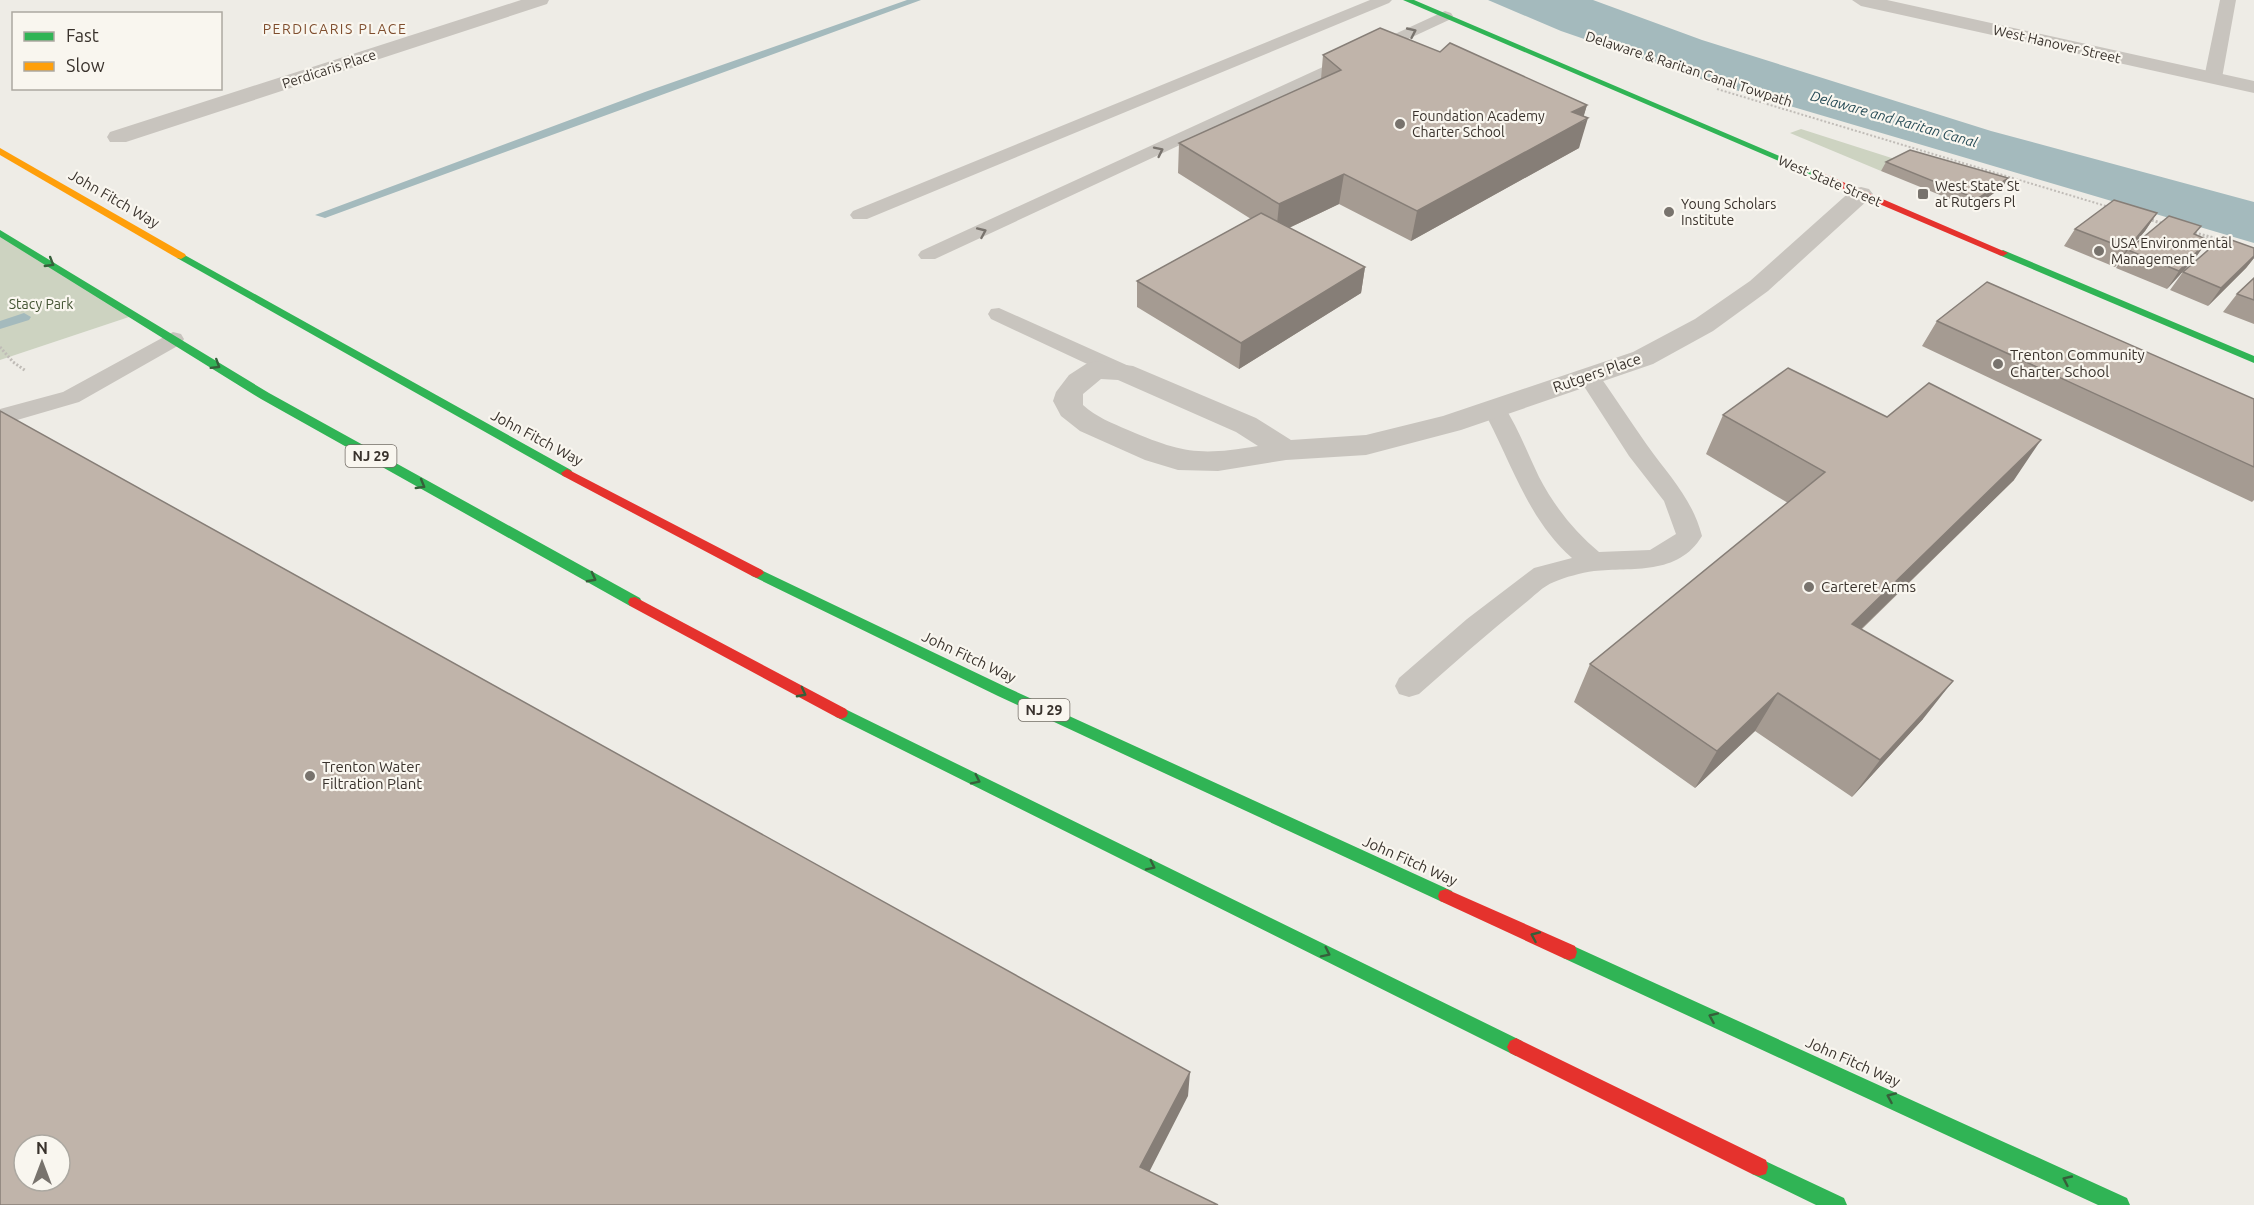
<svg xmlns="http://www.w3.org/2000/svg" width="2254" height="1205" font-family="Ubuntu,sans-serif">
	<style>
		.green { fill: #cdd3c1 }
		.water { fill: #a4babd }
		.lines { fill: none; stroke-linecap: round; stroke-linejoin: round }
		.stream { fill: #a4babd; fill-rule: evenodd }
		.path-far1 { stroke: #c0bcb7; stroke-width: 2; stroke-dasharray: 2 2; stroke-linecap: butt }
		.path { stroke: #c0bcb7; stroke-width: 3; stroke-dasharray: 2 2; stroke-linecap: butt }
		.lane { fill: #c8c4be; fill-rule: evenodd }
		.street { fill: #c8c4be; fill-rule: evenodd }
		.fast { fill: #30b455; fill-rule: evenodd }
		.slow { fill: #ff9f0a; fill-rule: evenodd }
		.jam { fill: #e5322d; fill-rule: evenodd }
		.wall { fill: #a59b92 }
		.shaded-wall { fill: #867e77 }
		.building { fill: #c0b4aa; stroke: #867e77; stroke-width: 1.5; fill-rule: evenodd }
		.oneway { stroke: #79746e }
		.oneway2 { stroke: #36603a }
		.poi-dot { fill: #78736d; stroke: #f9f6ef; stroke-width: 2 }
		.labels { text-anchor: middle; stroke-width: 4.5; stroke-linejoin: round; paint-order: stroke }
		.far-neighbourhood-label { font-size: 14px; letter-spacing: 1.5px; fill: #7f4e2e; stroke: #f9f6ef }
		.far-street-label { font-size: 14px; fill: #39322c; stroke: #f9f6ef }
		.far-poi-label { font-size: 14px; fill: #39322c; stroke: #f9f6ef; text-anchor: start }
		.far-water-label { font-size: 14px; font-style: italic; fill: #264b56; stroke: #f9f6ef }
		.far-park-label { font-size: 14px; fill: #435433; stroke: #f9f6ef }
		.shield { fill: #f9f6ef; stroke: #736d66; stroke-width: 1.5 }
		.shield-label { font-size: 14px; font-weight: bold; fill: #39322c }
		.street-label { font-size: 15px; fill: #39322c; stroke: #f9f6ef }
		.poi-label { font-size: 15px; fill: #39322c; stroke: #f9f6ef; text-anchor: start }
	</style>
	<rect width="100%" height="100%" fill="#eeece6"/>
	<path class="green" d="M1801,129L1901,161L1881,171L1790,133Z
		M0,233L135,315L0,360Z"/>
	<path class="water" d="M1488,0H1593L1702,40L1991,131L2254,202V243L1715,84L1561,31Z"/>
	<g class="lines">
		<path class="stream" d="M907,0H921L325,218L315,215L645,92Z
			M24,313L31,317L29,320L0,329V321Z"/>
		<path class="path-far1" d="M1717,89L2109,207"/>
		<path class="path" d="M2148,219L2164,224
			M2191,232L2222,240
			M0,347L13,362L26,371"/>
		<path class="lane" d="M1370,0H1392L1389,3L867,219H853L850,215L853,211Z
			M2220,0H2236L2222,78L2213,83L2204,78Z
			M1445,11L1451,13L1453,16L1451,19L935,259H921L918,255L921,251Z
			M999,308L1131,367L1134,372L1131,377H1115L991,319L988,314L991,309Z
			M173,332L181,334L184,339L181,344L79,402L0,425V409L63,392Z
			M1589,370L1597,372C1614,396 1630,421 1647,445C1669,476 1692,498 1702,536C1678,576 1632,567 1594,571C1581,573 1565,577 1554,582C1543,586 1533,597 1524,604C1488,633 1454,663 1419,694L1409,697L1399,694L1395,686L1399,678L1467,619L1534,568L1572,558C1527,519 1510,458 1482,408L1486,403L1494,401L1502,403C1518,427 1527,452 1539,477C1554,506 1574,531 1599,552L1650,550L1676,534L1664,501L1629,456L1578,377L1581,372Z"/>
		<path class="street" d="M521,0H549L547,4L126,142H110L107,137L110,132Z
			M1852,0H1887L2254,81V93L1861,6Z
			M1861,187L1869,189L1873,194L1869,199L1768,291L1713,331L1653,364L1461,430L1366,455L1286,460L1218,471L1178,470L1145,460L1080,431L1061,416L1053,401L1056,392L1069,375L1086,364L1096,361L1133,366L1256,418L1291,440L1366,435L1443,416L1633,352L1695,319L1750,281L1853,189ZM1101,379L1118,380L1236,432L1258,446C1199,456 1182,453 1128,430C1112,423 1096,417 1083,405V394Z"/>
		<path class="fast" d="M1403,0H1414L1824,175L1816,177Z
			M0,230L269,393L640,598L642,602L640,606H630L261,399L0,237Z
			M2003,250L2254,356V363L1999,255L1998,253Z
			M181,253L571,470L573,473L567,477L563,476L177,258V254Z
			M757,568L1008,688L1452,891L1454,896L1452,901L1446,903L1440,901L998,696L752,576L750,573Z
			M841,707L1522,1041L1525,1047L1522,1053L1516,1056L1510,1053L836,717L834,713L836,709Z
			M1569,944L2127,1198L2130,1205H2098L1563,958L1561,952L1563,946Z
			M1759,1158L1844,1198L1847,1205H1816L1752,1174L1750,1167L1752,1160Z"/>
		<path class="slow" d="M0,148L185,254L186,256L181,259L177,258L0,155Z"/>
		<path class="jam" d="M1816,173H1822L2008,253L2003,256L1999,255L1816,177Z
			M567,469L762,570L764,573L757,578L752,576L563,476L561,473Z
			M635,597L846,709L848,713L846,717L841,719L836,717L630,606L628,602L630,598Z
			M1446,889L1575,946L1577,952L1575,958L1569,960L1563,958L1440,901L1438,896L1440,891Z
			M1516,1038L1766,1160L1768,1167L1766,1174L1759,1176L1752,1174L1510,1053L1507,1047L1510,1041Z"/>
	</g>
	<path class="wall" d="M1440,52L1587,105L1583,117L1579,148L1411,241L1339,204L1289,228L1365,267L1361,293L1239,369L1137,307V281L1251,219L1178,173L1179,143L1321,79L1323,55Z
		M1886,162L2003,187L1972,208L1881,171Z
		M2157,213L2145,231L2132,246L2195,235L2208,240L2196,257L2167,289L2116,268L2123,257L2115,267L2064,246L2075,229Z
		M2254,248V258L2246,268L2208,306L2170,290L2183,272Z
		M2254,278V324L2223,312L2237,294Z
		M1937,321L2254,399V500L2252,502L1922,346Z
		M1723,415L2014,480L1862,629L1923,719L1852,797L1755,731L1695,788L1574,702L1590,664L1788,503L1706,454Z"/>
	<path class="shaded-wall" d="M1587,105L1582,122L1588,118L1579,148L1411,241L1417,211L1572,112Z
		M1344,174L1339,204L1276,234L1279,204Z
		M2008,178L2003,187L1972,208L1977,199Z
		M2157,213L2145,231L2129,250H2128L2115,267L2127,249Z
		M2208,240L2196,257L2167,289L2179,271Z
		M2254,256V258L2246,268L2208,306L2221,288Z
		M1365,267L1361,293L1239,369L1241,343Z
		M2041,440L2014,480L1827,662L1852,624Z
		M1953,681L1923,719L1852,797L1880,760Z
		M1778,693L1755,731L1695,788L1717,751Z
		M1190,1072L1188,1096L1140,1190V1167Z"/>
	<path class="building" d="M1380,28L1440,52L1450,43L1587,105L1572,112L1588,118L1417,211L1344,174L1279,204L1179,143L1341,70L1323,55Z
		M1910,150L2008,178L1977,199L1886,162Z
		M2114,200L2157,213L2127,249L2075,229Z
		M1261,213L1365,267L1241,343L1137,281Z
		M2169,216L2201,226L2194,234L2208,240L2179,271L2128,250Z
		M2223,237L2254,248V256L2221,288L2183,272Z
		M2254,278V300L2237,294Z
		M1987,282L2254,399V467L1937,321Z
		M1788,368L1887,417L1929,383L2041,440L1852,624L1953,681L1880,760L1778,693L1717,751L1590,664L1825,472L1723,415Z
		M0,411L1190,1072L1140,1167L1218,1205H0ZM24,1145H60V1181H24Z"/>
	<defs><path id="oneway-chevron" d="M-2-3.5L2.5 0L-2 3.5" fill="none" stroke-width="1.6" stroke-linecap="round" stroke-linejoin="round" transform="scale(1.5)"/></defs>
	<g class="oneway">
		<use href="#oneway-chevron" transform="translate(1412 32) rotate(-25)"/>
		<use href="#oneway-chevron" transform="translate(1159 151) rotate(-26)"/>
		<use href="#oneway-chevron" transform="translate(982 232) rotate(-24)"/>
	</g>
	<g class="oneway2">
		<use href="#oneway-chevron" transform="translate(50 263) rotate(31)"/>
		<use href="#oneway-chevron" transform="translate(216 365) rotate(32)"/>
		<use href="#oneway-chevron" transform="translate(421 485) rotate(30)"/>
		<use href="#oneway-chevron" transform="translate(592 578) rotate(28)"/>
		<use href="#oneway-chevron" transform="translate(802 693) rotate(28)"/>
		<use href="#oneway-chevron" transform="translate(976 780) rotate(26)"/>
		<use href="#oneway-chevron" transform="translate(1151 866) rotate(26)"/>
		<use href="#oneway-chevron" transform="translate(1535 936) rotate(-156)"/>
		<use href="#oneway-chevron" transform="translate(1326 953) rotate(26)"/>
		<use href="#oneway-chevron" transform="translate(1713 1017) rotate(-156)"/>
		<use href="#oneway-chevron" transform="translate(1891 1097) rotate(-156)"/>
		<use href="#oneway-chevron" transform="translate(2067 1180) rotate(-155)"/>
	</g>
	<g class="poi-dot">
		<circle cx="1400" cy="124" r="6"/>
		<rect x="1917" y="188" width="12" height="12" rx="3"/>
		<circle cx="1669" cy="212" r="6"/>
		<circle cx="2099" cy="251" r="6"/>
		<circle cx="1998" cy="364" r="6"/>
		<circle cx="1809" cy="587" r="6"/>
		<circle cx="310" cy="776" r="6"/>
	</g>
	<g class="labels">
		<g class="far-neighbourhood-label">
			<text x="335" y="34">PERDICARIS PLACE</text>
		</g>
		<g class="far-street-label">
			<text transform="translate(2057 44) rotate(13)" y="5">West Hanover Street</text>
			<text transform="translate(329 69) rotate(-18)" y="5">Perdicaris Place</text>
			<text transform="translate(1689 69) rotate(18)" y="5">Delaware &amp; Raritan Canal Towpath</text>
			<text transform="translate(1830 181) rotate(23)" y="5">West State Street</text>
		</g>
		<g class="far-poi-label">
			<text x="1412" y="121">Foundation Academy<tspan x="1412" dy="16">Charter School</tspan></text>
			<text x="1935" y="191">West State St<tspan x="1935" dy="16">at Rutgers Pl</tspan></text>
			<text x="1681" y="209">Young Scholars<tspan x="1681" dy="16">Institute</tspan></text>
			<text x="2111" y="248">USA Environmental<tspan x="2111" dy="16">Management</tspan></text>
		</g>
		<g class="far-water-label">
			<text transform="translate(1894 119) rotate(16)" y="5">Delaware and Raritan Canal</text>
		</g>
		<g class="far-park-label">
			<text x="41" y="309">Stacy Park</text>
		</g>
		<g class="shield">
			<rect x="345.5" y="445" width="51" height="22" rx="4.5"/>
			<rect x="1018.5" y="699" width="51" height="22" rx="4.5"/>
		</g>
		<g class="shield-label">
			<text x="371" y="461">NJ 29</text>
			<text x="1044" y="715">NJ 29</text>
		</g>
		<g class="street-label">
			<text transform="translate(114 199) rotate(30)" y="5">John Fitch Way</text>
			<text transform="translate(1597 373) rotate(-19)" y="5">Rutgers Place</text>
			<text transform="translate(537 438) rotate(28)" y="5">John Fitch Way</text>
			<text transform="translate(969 657) rotate(25)" y="5">John Fitch Way</text>
			<text transform="translate(1410 861) rotate(24)" y="5">John Fitch Way</text>
			<text transform="translate(1853 1062) rotate(24)" y="5">John Fitch Way</text>
		</g>
		<g class="poi-label">
			<text x="2010" y="360">Trenton Community<tspan x="2010" dy="17">Charter School</tspan></text>
			<text x="1821" y="592">Carteret Arms</text>
			<text x="322" y="772">Trenton Water<tspan x="322" dy="17">Filtration Plant</tspan></text>
		</g>
	</g>
	<rect x="12" y="12" width="210" height="78" fill="#f9f6ef" stroke="#aca8a1" stroke-width="1.5"/>
	<rect x="24" y="32" width="30" height="9" fill="#30b455" stroke="#aca8a1" stroke-width="1.5"/>
	<text x="66" y="42" font-size="18" fill="#39322c">Fast</text>
	<rect x="24" y="62" width="30" height="9" fill="#ff9f0a" stroke="#aca8a1" stroke-width="1.5"/>
	<text x="66" y="72" font-size="18" fill="#39322c">Slow</text>
	<g transform="translate(42 1163)"><circle r="28" fill="#f9f6ef" stroke="#aca8a1" stroke-width="1.5"/>
	<path d="M0-4.5L10 22L0 15L-10 22Z" fill="#78736d"/>
	<text y="-9" font-size="16" font-weight="bold" text-anchor="middle" fill="#39322c">N</text>
	</g>
</svg>
